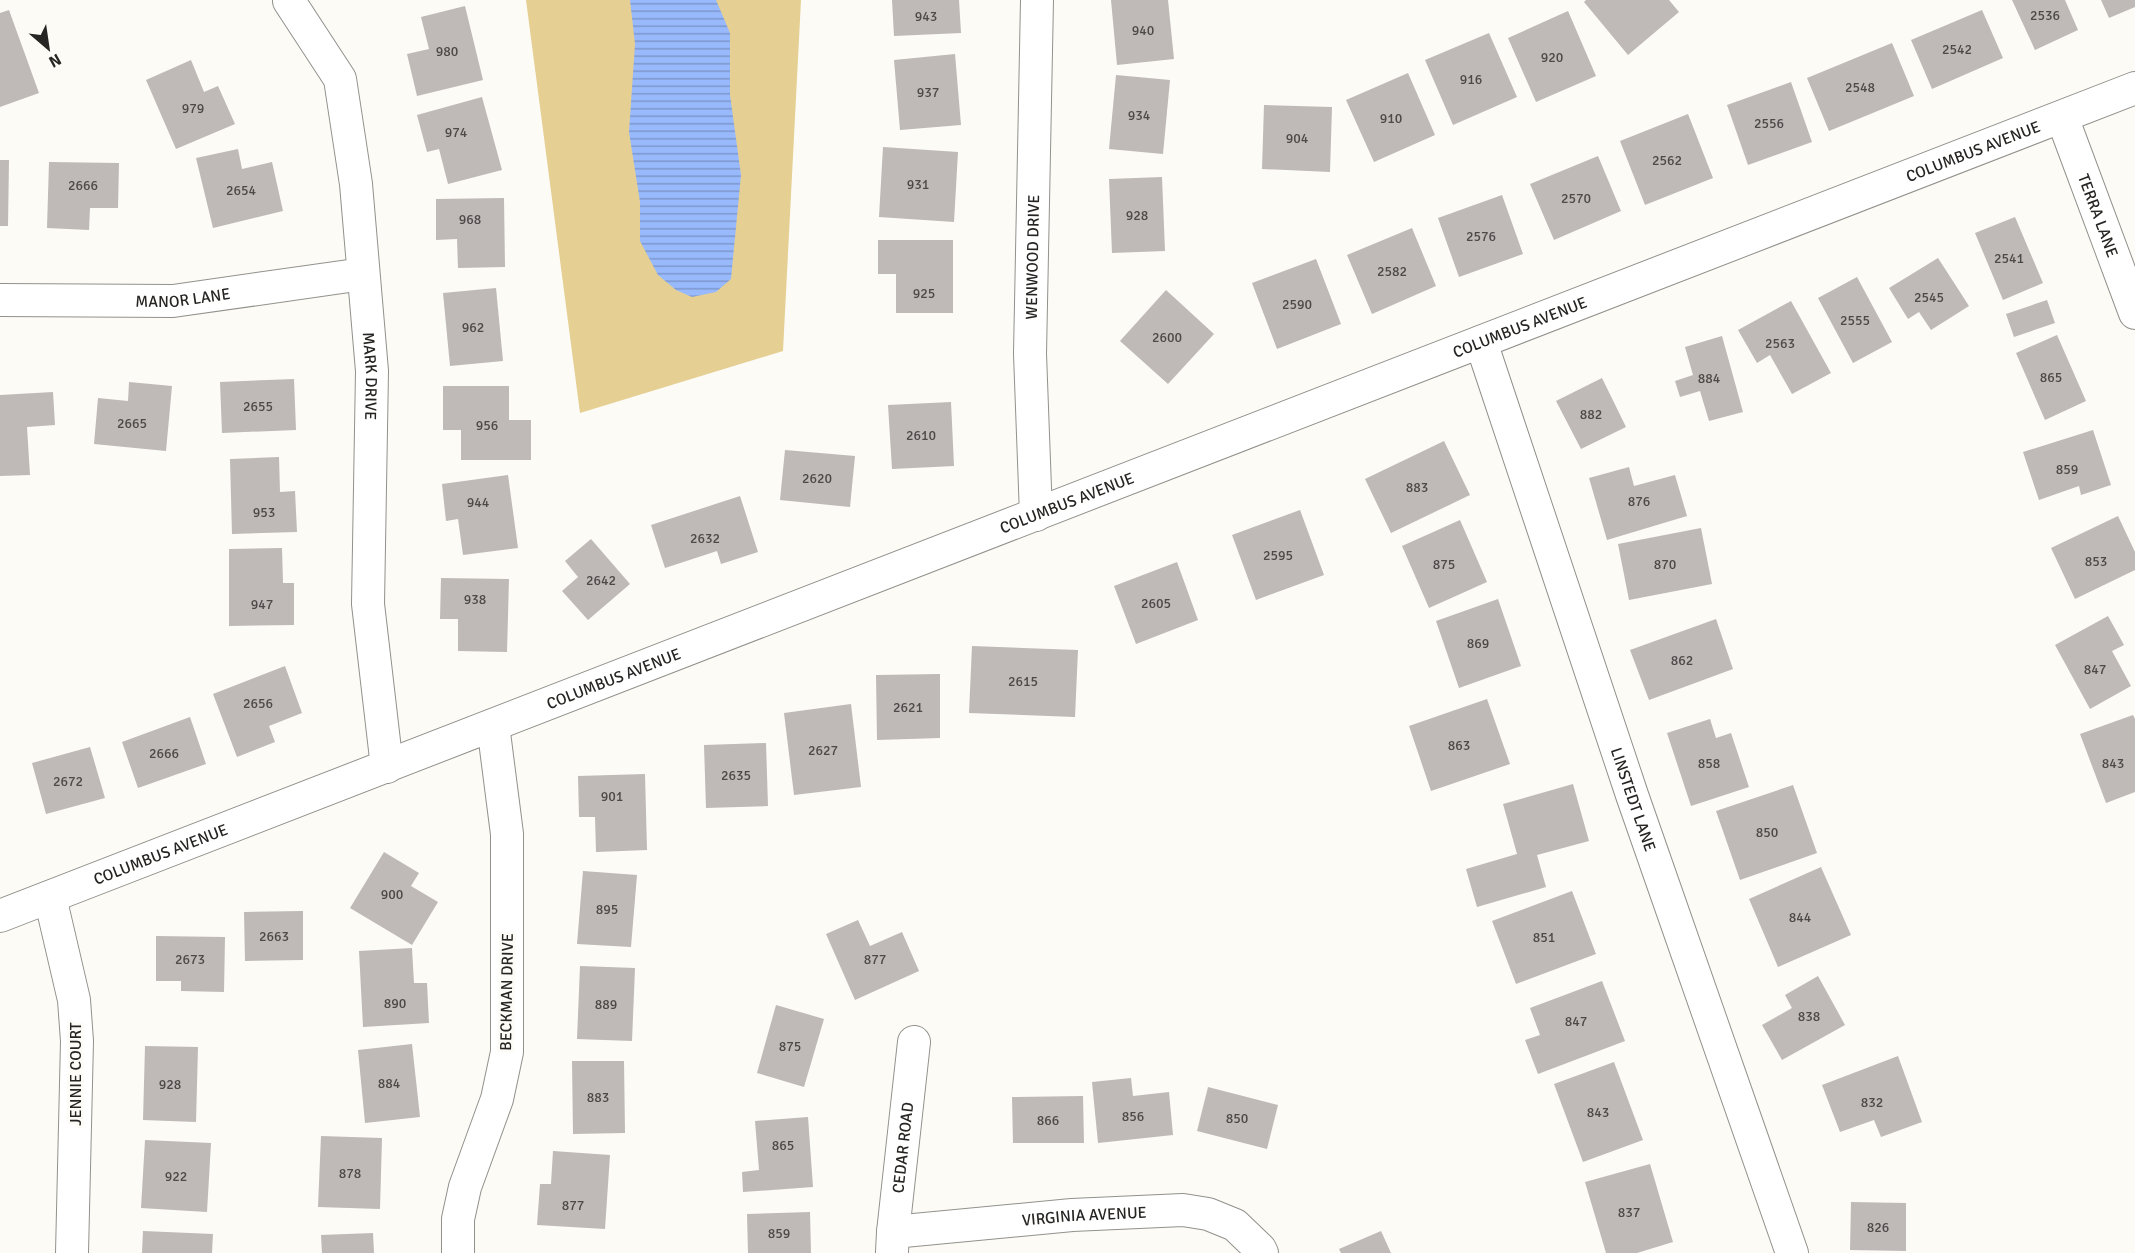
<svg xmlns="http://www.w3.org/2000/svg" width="2135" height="1253" font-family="Signika,sans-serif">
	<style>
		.grass { fill: #e5cf92 }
		.water { fill: url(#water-rules) }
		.building { fill: #bfb9b8 }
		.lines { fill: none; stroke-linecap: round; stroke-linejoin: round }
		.minor-casing { stroke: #92918c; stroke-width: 34 }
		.minor { stroke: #fff; stroke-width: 32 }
		.labels { text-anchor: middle; stroke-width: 6; stroke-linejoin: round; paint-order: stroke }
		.number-label { font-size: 14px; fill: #4c4a48 }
		.street-label { font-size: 16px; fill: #262523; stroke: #fcfbf6 }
	</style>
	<defs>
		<pattern id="water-rules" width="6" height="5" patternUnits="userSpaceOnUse" patternTransform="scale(1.5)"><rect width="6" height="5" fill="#98bafd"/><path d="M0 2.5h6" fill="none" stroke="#7c97cc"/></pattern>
	</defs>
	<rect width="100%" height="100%" fill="#fcfbf6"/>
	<path class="grass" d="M526,0H801L783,351L580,413Z"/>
	<path class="water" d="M630,0H716L730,33V95L741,175L731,279L716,292L692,297L676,290L658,275L640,241V202L629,132L635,44Z"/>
	<path class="building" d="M892,0H959L961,33L894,36Z
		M1111,0H1168L1174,59L1117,65Z
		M1586,0H1669L1679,12L1628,55L1584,2Z
		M2012,0H2065L2078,30L2035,50Z
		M2101,0H2135V7L2109,18Z
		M465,6L483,80L417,96L407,54L429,49L421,17Z
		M9,10L39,93L0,107V13Z
		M1982,10L2003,58L1932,89L1911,40Z
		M1568,11L1596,76L1536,102L1508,38Z
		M1489,33L1517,97L1453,125L1425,60Z
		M1892,43L1914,96L1829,131L1807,78Z
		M955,54L961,125L900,130L894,60Z
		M191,60L204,92L218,86L235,124L176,149L146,80Z
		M1408,73L1435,135L1374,162L1346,100Z
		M1116,75L1170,80L1163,154L1109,149Z
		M1791,82L1812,142L1748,165L1727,105Z
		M482,97L502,170L448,184L439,149L427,152L417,115Z
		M1264,105L1332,107L1330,172L1262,169Z
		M1688,114L1713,178L1645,205L1620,141Z
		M883,147L958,152L954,222L879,217Z
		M238,149L242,169L272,162L283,211L213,228L196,158Z
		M1598,156L1621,211L1554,240L1530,184Z
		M0,160H9L8,226H0Z
		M49,162L119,163L118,208H90L89,230L47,228Z
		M1162,177L1165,251L1112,253L1109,179Z
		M1502,195L1523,254L1459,277L1438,218Z
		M504,198L505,267L458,268L457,239L436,240V199Z
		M2015,217L2043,283L2003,300L1975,233Z
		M1412,228L1436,286L1372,314L1347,255Z
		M878,240H953V313H896V274H878Z
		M1938,258L1969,306L1931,330L1919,312L1908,319L1889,288Z
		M1316,259L1341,324L1277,349L1252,283Z
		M1857,277L1892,342L1853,363L1818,298Z
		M496,288L503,361L450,366L443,293Z
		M1166,290L1214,334L1168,384L1120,341Z
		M2047,300L2055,323L2014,337L2006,314Z
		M1791,301L1831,373L1792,394L1770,355L1757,363L1738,330Z
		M2057,335L2086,401L2045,420L2016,353Z
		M1722,336L1743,412L1709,421L1700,391L1680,397L1675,381L1693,375L1685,347Z
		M1602,378L1626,427L1581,449L1556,401Z
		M294,379L296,430L222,433L220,382Z
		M129,382L172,386L166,451L94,444L98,398L128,401Z
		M443,386H509V420H531V460H461V430H443Z
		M53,392L55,425L27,427L30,475L0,476V395Z
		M951,402L954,466L892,469L888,405Z
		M2093,430L2111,485L2081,495L2079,486L2039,500L2023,452Z
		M1444,441L1470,495L1391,533L1365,479Z
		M785,450L855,456L850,507L780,500Z
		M279,457L280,492L295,491L297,532L232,534L230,459Z
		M1629,467L1634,486L1675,475L1687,516L1607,540L1589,478Z
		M508,475L518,548L463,555L458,519L446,521L442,484Z
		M740,496L758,552L721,564L717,551L665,568L651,525Z
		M1300,510L1324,575L1256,600L1232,535Z
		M2118,516L2135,552V570L2075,599L2051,548Z
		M1460,520L1487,582L1429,608L1402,546Z
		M1701,528L1712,584L1629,600L1618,544Z
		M591,539L630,584L588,620L562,591L578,577L565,561Z
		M282,548L283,583H294V625L229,626V549Z
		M1177,562L1198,620L1136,644L1114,586Z
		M441,578L509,579L507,652L458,651V619H440Z
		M1498,599L1521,666L1459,688L1436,621Z
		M2108,616L2124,645L2112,651L2131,686L2090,709L2055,645Z
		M1716,619L1733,669L1649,700L1630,650Z
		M972,646L1078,650L1075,717L969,713Z
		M285,666L302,713L269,726L275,742L237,757L213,694Z
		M940,674V738L877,740L876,675Z
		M1487,699L1510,764L1431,791L1409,726Z
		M851,704L861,787L794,795L784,713Z
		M2133,715L2135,719V792L2106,803L2080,734Z
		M190,717L206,764L138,788L122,742Z
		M1710,719L1716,738L1731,733L1749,787L1691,806L1667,733Z
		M766,743L768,806L706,808L704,745Z
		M90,747L105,798L46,814L32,763Z
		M645,774L647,850L596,852L595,817H579L578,776Z
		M1573,784L1589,841L1537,855L1546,887L1477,907L1466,869L1517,854L1503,804Z
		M1793,785L1817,853L1740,880L1716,811Z
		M384,852L419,873L411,886L438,902L412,945L350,908Z
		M1821,867L1851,935L1778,967L1749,899Z
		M583,871L637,875L631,947L577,944Z
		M1572,891L1596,954L1516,984L1492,921Z
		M303,911V960L245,961L244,912Z
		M858,920L870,946L902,932L919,971L855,1000L826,934Z
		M156,936L225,937L224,992L181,991V981H156Z
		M412,948L414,983H427L429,1023L363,1027L359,951Z
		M580,966L635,968L632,1041L577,1039Z
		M1818,976L1845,1025L1782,1060L1762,1025L1792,1008L1785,995Z
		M1602,981L1625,1041L1538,1074L1525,1040L1540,1035L1530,1008Z
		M776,1005L824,1019L804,1087L757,1073Z
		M412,1044L420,1117L365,1123L358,1050Z
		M145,1046L198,1047L196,1122L143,1120Z
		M1898,1056L1922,1122L1881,1137L1874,1120L1840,1132L1822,1085Z
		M572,1061H624L625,1133L573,1134Z
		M1614,1062L1643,1140L1583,1162L1554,1084Z
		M1131,1078L1133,1096L1169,1092L1173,1135L1098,1143L1092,1082Z
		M1208,1087L1278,1105L1267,1149L1197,1131Z
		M1083,1096L1084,1143H1013L1012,1097Z
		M808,1117L813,1187L743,1192L742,1172L759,1170L755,1121Z
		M321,1136L382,1138L380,1209L318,1207Z
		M145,1140L211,1143L207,1212L141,1208Z
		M553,1151L610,1155L605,1229L537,1225L540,1184H551Z
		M1650,1164L1673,1242L1637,1253H1606L1585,1182Z
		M1851,1202L1906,1203V1251L1850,1250Z
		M810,1212L811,1253H748L747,1214Z
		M143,1231L213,1234L212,1253H142Z
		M1381,1231L1391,1253H1341L1339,1249Z
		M373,1233L374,1253H322L321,1235Z"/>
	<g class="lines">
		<defs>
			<g id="minor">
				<path id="s1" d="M289,1L340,79L356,184L372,371L368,604L387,767"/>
				<path id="s2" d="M2062,117L2135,313"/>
				<path id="s3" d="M0,300L173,301L363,274"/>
				<path id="s4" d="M1481,342L1632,795L1792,1253"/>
				<path id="s5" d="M1036,515L1030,354L1037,0"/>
				<path d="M50,897L74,1000L77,1041L72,1253"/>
				<path id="s6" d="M0,916L2135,88"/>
				<path id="s7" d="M893,1232L1072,1215L1183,1210L1208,1214L1235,1225L1260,1249L1262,1253"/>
				<path id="s8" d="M892,1252L893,1232L914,1042"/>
				<path d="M458,1253V1219L465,1187L497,1099L507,1052V834L493,725"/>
			</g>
		</defs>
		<use href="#minor" class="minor-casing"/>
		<use href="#minor" class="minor"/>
	</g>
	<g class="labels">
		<g class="number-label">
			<text x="2045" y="20">2536</text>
			<text x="926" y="21">943</text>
			<text x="1143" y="35">940</text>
			<text x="1957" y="54">2542</text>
			<text x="447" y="56">980</text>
			<text x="1552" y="62">920</text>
			<text x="1471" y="84">916</text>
			<text x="1860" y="92">2548</text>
			<text x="928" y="97">937</text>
			<text x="193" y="113">979</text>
			<text x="1139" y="120">934</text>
			<text x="1391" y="123">910</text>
			<text x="1769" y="128">2556</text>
			<text x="456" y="137">974</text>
			<text x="1297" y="143">904</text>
			<text x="1667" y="165">2562</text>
			<text x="918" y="189">931</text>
			<text x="83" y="190">2666</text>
			<text x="241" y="195">2654</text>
			<text x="1576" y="203">2570</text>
			<text x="1137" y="220">928</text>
			<text x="470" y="224">968</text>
			<text x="1481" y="241">2576</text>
			<text x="2009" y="263">2541</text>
			<text x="1392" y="276">2582</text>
			<text x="924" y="298">925</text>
			<text x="1929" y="302">2545</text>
			<text x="1297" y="309">2590</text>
			<text x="1855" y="325">2555</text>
			<text x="473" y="332">962</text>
			<text x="1167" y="342">2600</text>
			<text x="1780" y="348">2563</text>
			<text x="2051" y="382">865</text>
			<text x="1709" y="383">884</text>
			<text x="258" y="411">2655</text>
			<text x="1591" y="419">882</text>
			<text x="132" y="428">2665</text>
			<text x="487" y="430">956</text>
			<text x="921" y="440">2610</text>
			<text x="2067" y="474">859</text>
			<text x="817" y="483">2620</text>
			<text x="1417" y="492">883</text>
			<text x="1639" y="506">876</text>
			<text x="478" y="507">944</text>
			<text x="264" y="517">953</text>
			<text x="705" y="543">2632</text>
			<text x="1278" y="560">2595</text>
			<text x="2096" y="566">853</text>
			<text x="1444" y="569">875</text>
			<text x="1665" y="569">870</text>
			<text x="601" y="585">2642</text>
			<text x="475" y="604">938</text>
			<text x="1156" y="608">2605</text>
			<text x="262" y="609">947</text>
			<text x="1478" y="648">869</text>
			<text x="1682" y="665">862</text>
			<text x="2095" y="674">847</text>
			<text x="1023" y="686">2615</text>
			<text x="258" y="708">2656</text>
			<text x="908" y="712">2621</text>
			<text x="1459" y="750">863</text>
			<text x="823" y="755">2627</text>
			<text x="164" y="758">2666</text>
			<text x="1709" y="768">858</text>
			<text x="2113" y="768">843</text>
			<text x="736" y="780">2635</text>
			<text x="68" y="786">2672</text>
			<text x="612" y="801">901</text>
			<text x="1767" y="837">850</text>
			<text x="392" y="899">900</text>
			<text x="607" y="914">895</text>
			<text x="1800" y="922">844</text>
			<text x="274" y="941">2663</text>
			<text x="1544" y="942">851</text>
			<text x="190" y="964">2673</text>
			<text x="875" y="964">877</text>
			<text x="395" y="1008">890</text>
			<text x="606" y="1009">889</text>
			<text x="1809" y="1021">838</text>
			<text x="1576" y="1026">847</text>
			<text x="790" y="1051">875</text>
			<text x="389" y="1088">884</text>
			<text x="170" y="1089">928</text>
			<text x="598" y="1102">883</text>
			<text x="1872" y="1107">832</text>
			<text x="1598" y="1117">843</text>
			<text x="1133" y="1121">856</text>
			<text x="1237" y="1123">850</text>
			<text x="1048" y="1125">866</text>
			<text x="783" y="1150">865</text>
			<text x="350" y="1178">878</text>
			<text x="176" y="1181">922</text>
			<text x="573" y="1210">877</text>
			<text x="1629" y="1217">837</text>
			<text x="1878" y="1232">826</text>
			<text x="779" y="1238">859</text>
		</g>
		<g class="street-label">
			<text dy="6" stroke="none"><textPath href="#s6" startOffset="2116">COLUMBUS AVENUE</textPath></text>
			<text dy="6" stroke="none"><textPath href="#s2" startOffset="105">TERRA LANE</textPath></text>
			<text dy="6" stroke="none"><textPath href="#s5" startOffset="258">WENWOOD DRIVE</textPath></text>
			<text dy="6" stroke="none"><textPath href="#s3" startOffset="183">MANOR LANE</textPath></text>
			<text dy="6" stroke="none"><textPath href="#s6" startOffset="1630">COLUMBUS AVENUE</textPath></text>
			<text dy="6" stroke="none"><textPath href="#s1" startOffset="392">MARK DRIVE</textPath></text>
			<text dy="6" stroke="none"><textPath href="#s6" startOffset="1144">COLUMBUS AVENUE</textPath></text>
			<text dy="6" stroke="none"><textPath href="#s6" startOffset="658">COLUMBUS AVENUE</textPath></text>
			<text dy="6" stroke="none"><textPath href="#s4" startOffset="482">LINSTEDT LANE</textPath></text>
			<text dy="6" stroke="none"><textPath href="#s6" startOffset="172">COLUMBUS AVENUE</textPath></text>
			<text transform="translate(506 992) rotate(-89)" y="6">BECKMAN DRIVE</text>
			<text transform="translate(75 1074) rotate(-90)" y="6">JENNIE COURT</text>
			<text dy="6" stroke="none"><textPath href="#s8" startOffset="105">CEDAR ROAD</textPath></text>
			<text dy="6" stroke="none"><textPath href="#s7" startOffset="192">VIRGINIA AVENUE</textPath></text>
		</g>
	</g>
	<g transform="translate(48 48) rotate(151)" stroke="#fcfbf6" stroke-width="4.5" paint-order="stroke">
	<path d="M0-4.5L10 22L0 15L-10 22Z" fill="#262523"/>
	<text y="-9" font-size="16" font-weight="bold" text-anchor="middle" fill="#262523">N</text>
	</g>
</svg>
